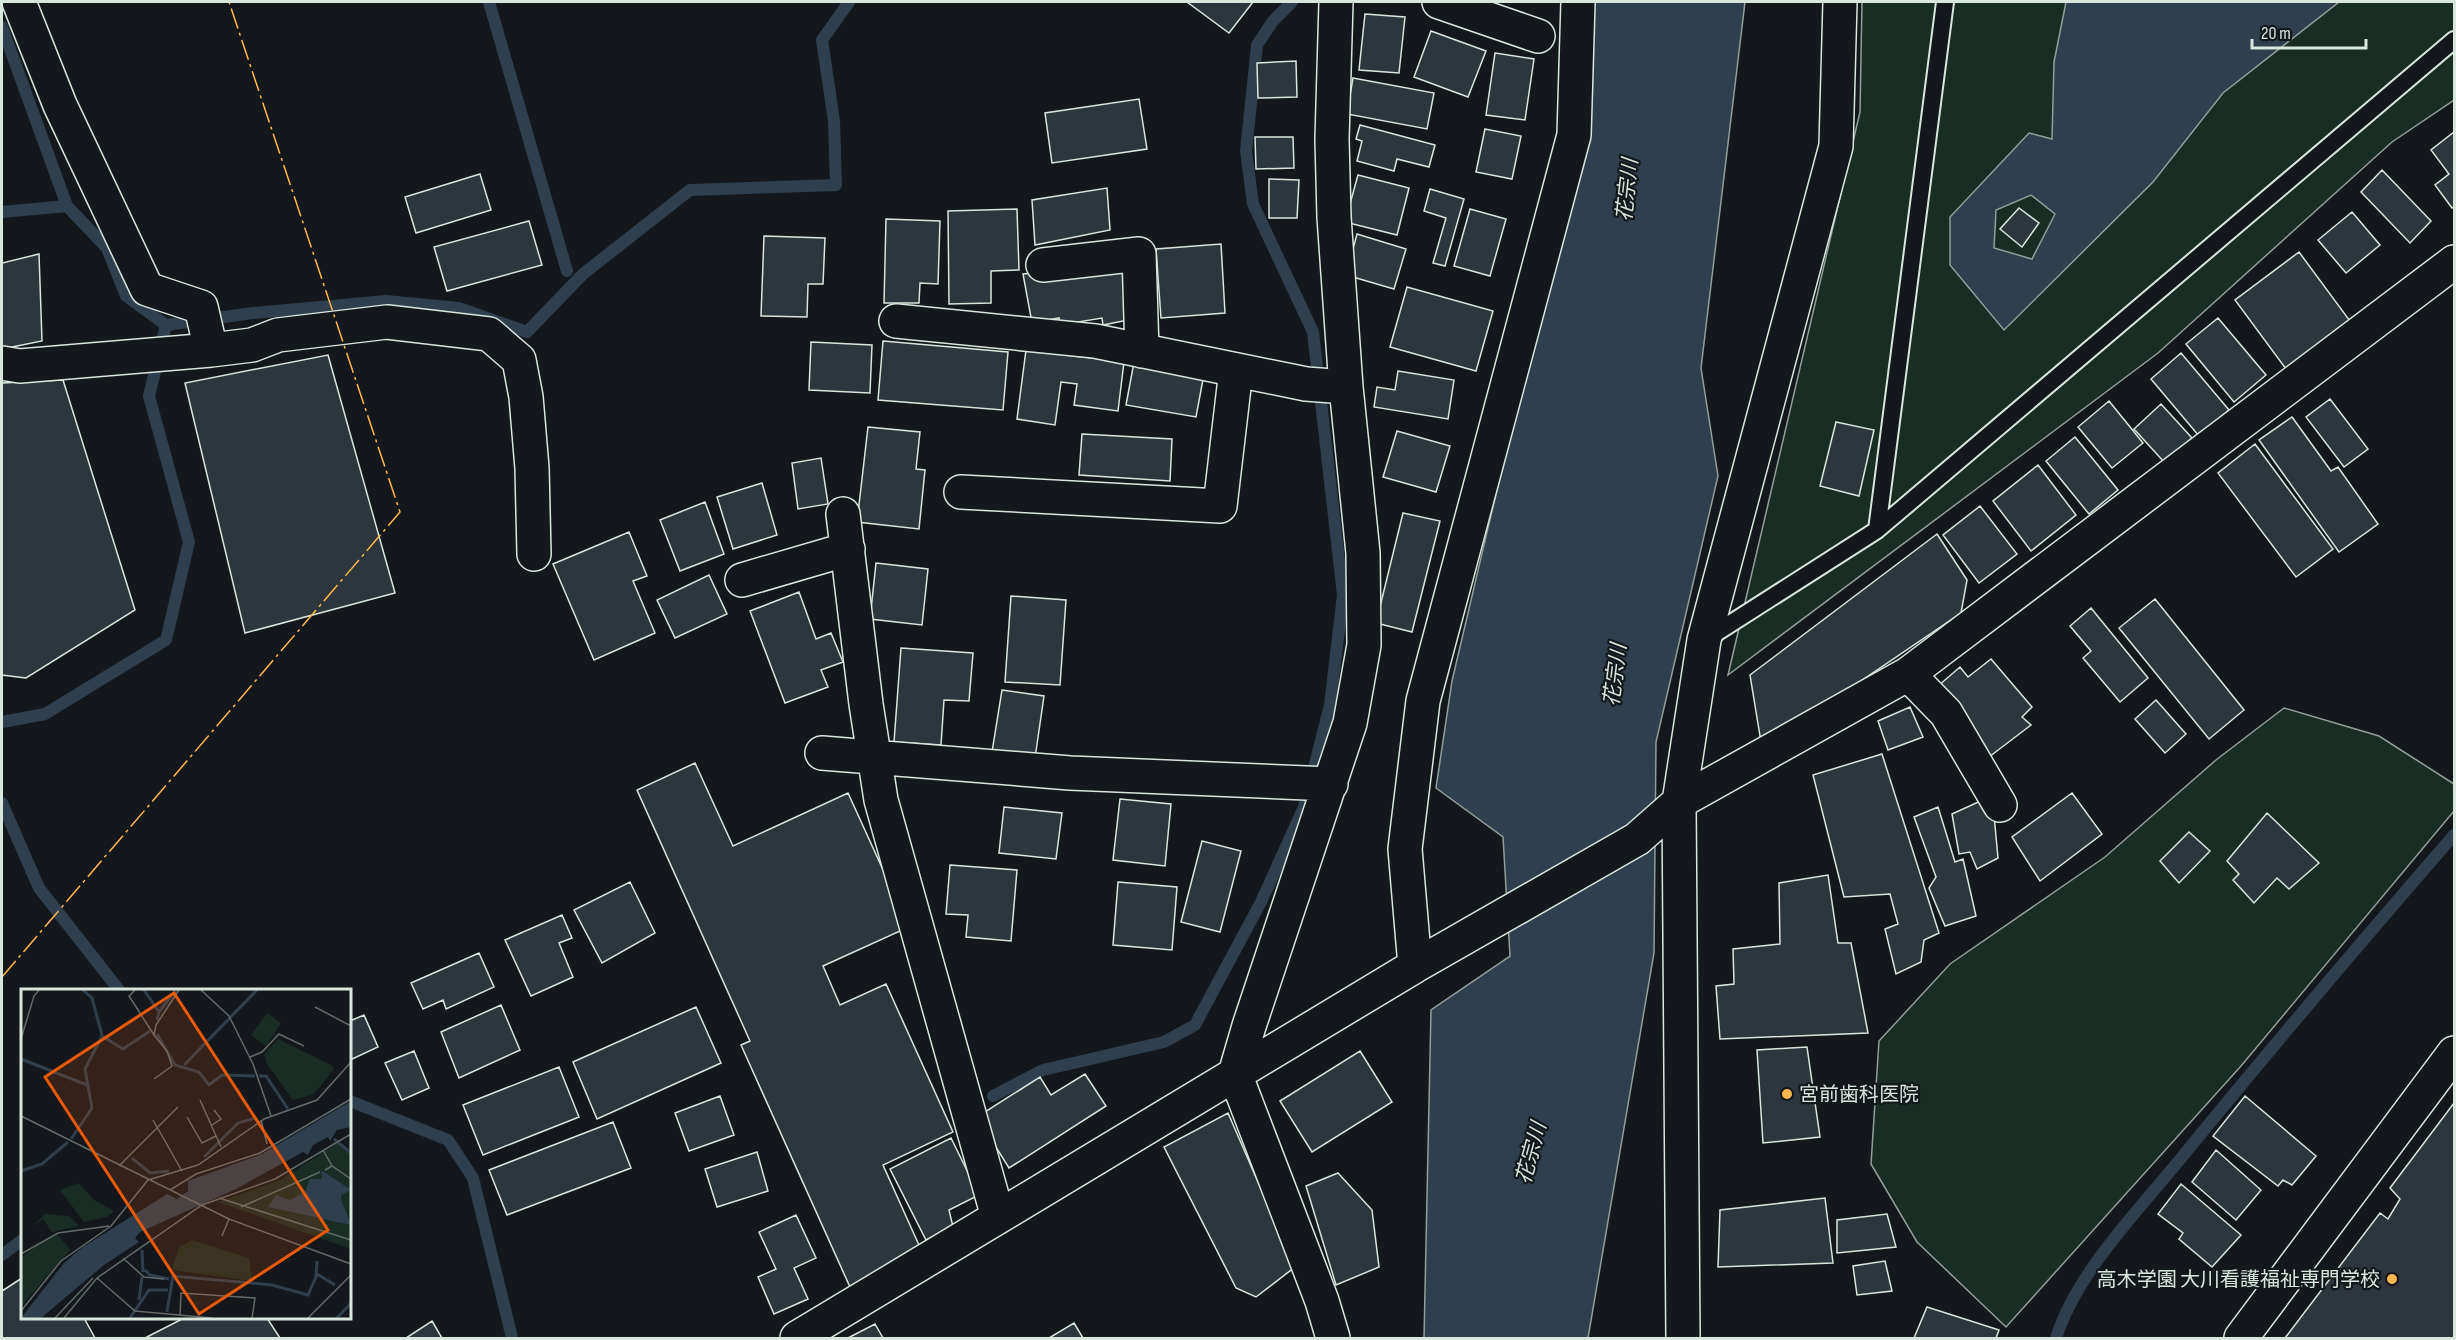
<svg xmlns="http://www.w3.org/2000/svg" width="2456" height="1340" font-family="'Sofia Sans Condensed','Noto Sans JP',sans-serif">
	<style>
		.green { fill: #1a2d24; stroke: #939e99; stroke-width: 1.5 }
		.water { fill: #2f3f4d; stroke: #939e99; stroke-width: 1.5; fill-rule: evenodd }
		.lines { fill: none; stroke-linecap: round; stroke-linejoin: round }
		.stream { stroke: #2f3f4d; stroke-width: 12 }
		.building { fill: #2c363c; stroke: #d8e6dc; stroke-width: 1.5 }
		.service-casing { stroke: #d8e6dc; stroke-width: 20 }
		.minor-casing { stroke: #d8e6dc; stroke-width: 36 }
		.service { stroke: #14181c; stroke-width: 16 }
		.minor { stroke: #14181c; stroke-width: 33 }
		.power { stroke: #ffb74d; stroke-width: 1.5; stroke-dasharray: 21 4.5 3 4.5; stroke-linecap: butt }
		.poi-dot { fill: #ffb74d; stroke: #14181c; stroke-width: 2 }
		.labels { text-anchor: middle; stroke-width: 4.5; stroke-linejoin: round; paint-order: stroke }
		.poi-label { font-size: 20px; fill: #d8e6dc; stroke: #14181c; text-anchor: start }
		.water-label { font-size: 21px; font-style: italic; fill: #d8e6dc; stroke: #14181c }
		.inset-river { fill: none; stroke: #2f3f4d; stroke-width: 3 }
		.inset-road { fill: none; stroke: #626a69; stroke-width: 1.5 }
		.view { fill: #e8590c; fill-opacity: 0.15; stroke: #e8590c; stroke-width: 3 }
		.inset-edge { fill: none; stroke: #d8e6dc; stroke-width: 3 }
	</style>
	<rect width="100%" height="100%" fill="#14181c"/>
	<path class="green" d="M1862,2H2454V100L2392,142L2158,353L1728,675L1860,112Z
		M2284,708L2379,736L2454,784V811L2241,1066L2006,1327L1917,1242L1871,1164L1879,1041L1950,964L2105,857L2216,760Z"/>
	<path class="water" d="M1590,2H1745L1701,368L1718,476L1656,742L1654,953L1588,1338H1424L1431,1010L1510,956L1503,837L1436,788L1452,681L1583,124Z
		M2066,2H2339L2223,93L2153,182L2004,330L1950,265V217L2029,133L2052,139L2054,62ZM2031,195L2055,214L2032,259L1994,248L1996,210Z"/>
	<g class="lines">
		<path class="stream" d="M489,2L567,271
			M2,27L67,206
			M2,212L67,206L107,248L126,296L166,325L253,313L386,301L459,308L527,332L583,274L690,190L836,185L834,121L822,40L849,2
			M2,722L45,714L166,640L189,542L149,396L166,325
			M2,803L39,888L119,990
			M993,1096L1043,1070L1164,1042L1195,1025L1261,902L1304,807L1330,705L1343,595L1313,332L1253,204L1246,151L1257,45L1273,21L1292,2
			M350,1101L448,1140L473,1178L512,1338
			M2,1255L22,1240
			M2056,1338C2077,1272 2138,1211 2182,1157C2271,1048 2362,941 2454,835"/>
	</g>
	<path class="building" d="M1187,2H1253L1229,33Z
		M1365,14L1405,17L1399,73L1359,70Z
		M1431,31L1486,51L1468,97L1414,77Z
		M1495,53L1534,59L1525,120L1486,115Z
		M1296,61L1297,97L1258,98L1257,63Z
		M1353,78L1434,93L1427,129L1347,114Z
		M1139,99L1147,149L1052,163L1045,113Z
		M1360,125L1435,145L1429,167L1397,159L1394,171L1357,161L1362,141L1356,139Z
		M1485,129L1521,136L1512,179L1476,172Z
		M2454,132V207L2452,208L2435,185L2449,174L2431,150Z
		M1255,137H1293L1294,168L1256,169Z
		M2382,170L2431,221L2410,243L2361,192Z
		M480,174L491,210L416,233L405,197Z
		M1358,175L1409,188L1397,235L1345,222Z
		M1269,179L1299,180L1297,218H1269Z
		M1107,188L1110,230L1035,245L1032,200Z
		M1430,189L1464,199L1445,266L1433,263L1446,218L1424,211Z
		M2019,208L2039,223L2022,247L2000,229Z
		M1017,209L1019,270L991,271V303L949,304L948,211Z
		M1470,209L1506,219L1490,276L1454,266Z
		M2352,212L2380,245L2346,273L2318,240Z
		M886,219L940,221L938,284L920,283L919,303H884Z
		M529,221L542,265L447,291L434,247Z
		M1357,234L1406,249L1394,289L1346,275Z
		M764,236L825,238L823,284H808L807,317L761,316Z
		M1221,244L1225,313L1161,318L1156,249Z
		M2299,252L2350,321L2286,369L2235,300Z
		M39,254L42,341L2,349V263Z
		M1126,266L1133,319L1103,325L1102,318L1060,325L1059,318L1032,323L1023,274Z
		M1407,287L1493,311L1476,371L1390,347Z
		M2218,318L2266,375L2234,402L2186,344Z
		M883,341L1008,352L1003,410L878,400Z
		M811,342L872,345L870,393L809,390Z
		M1026,350L1124,362L1118,411L1074,405L1077,384L1061,382L1055,425L1017,419Z
		M2181,353L2229,410L2199,436L2151,379Z
		M328,355L395,593L245,633L185,383Z
		M1134,362L1204,374L1196,417L1126,405Z
		M1398,371L1454,380L1448,419L1374,407L1377,387L1395,390Z
		M63,380L135,610L26,678L2,675V383Z
		M2330,399L2368,449L2344,467L2306,417Z
		M2109,401L2143,443L2112,468L2078,427Z
		M2161,404L2192,438L2165,463L2134,429Z
		M2292,417L2331,471L2338,467L2378,524L2339,552L2259,440Z
		M1836,422L1874,430L1859,496L1820,486Z
		M868,427L920,432L916,469L925,470L919,529L857,522Z
		M1397,431L1450,446L1436,492L1383,477Z
		M1082,434L1172,439L1170,481L1079,475Z
		M2075,437L2118,490L2089,514L2046,461Z
		M2255,444L2333,549L2296,577L2218,473Z
		M821,458L828,504L798,509L792,463Z
		M2038,465L2076,515L2031,551L1993,501Z
		M762,483L777,535L733,549L717,497Z
		M705,502L724,554L680,571L660,520Z
		M1980,506L2017,554L1979,583L1943,535Z
		M1403,513L1440,521L1412,632L1376,623Z
		M629,532L647,576L633,581L655,633L594,660L553,564Z
		M1937,534L1967,580L1961,613L1762,748L1750,675Z
		M876,563L928,569L922,625L870,619Z
		M709,575L727,614L675,638L657,600Z
		M799,592L816,639L831,633L843,662L821,670L828,687L785,703L750,611Z
		M1011,596L1066,600L1060,685L1005,682Z
		M2155,599L2244,710L2209,739L2119,628Z
		M2091,608L2148,678L2120,702L2083,658L2091,651L2070,626Z
		M901,648L973,653L969,701L944,700L941,745L894,742Z
		M1991,659L2032,707L2022,717L2031,725L1989,757L1938,686L1960,667L1968,677Z
		M1002,690L1044,696L1035,758L992,752Z
		M2156,700L2186,734L2165,753L2135,719Z
		M1910,707L1923,737L1888,750L1878,721Z
		M1882,754L1939,933L1924,940L1921,962L1896,974L1885,929L1898,924L1890,894L1844,897L1813,775Z
		M695,763L733,846L848,793L909,927L823,966L840,1005L886,984L953,1132L883,1165L923,1254L850,1287L741,1045L750,1041L637,790Z
		M2072,793L2102,834L2040,881L2012,837Z
		M1987,798L1994,815L1998,858L1977,869L1970,852L1959,854L1952,814Z
		M1120,799L1171,804L1165,866L1113,860Z
		M1004,807L1062,813L1056,859L999,853Z
		M1938,807L1955,862L1963,859L1976,916L1945,926L1929,888L1936,877L1914,817Z
		M2267,813L2319,863L2289,889L2277,878L2254,903L2233,880L2239,874L2227,861Z
		M2189,832L2210,851L2179,883L2160,861Z
		M1202,841L1241,851L1220,932L1181,922Z
		M950,865L1017,870L1011,941L966,937L968,915L946,914Z
		M1828,875L1838,943H1851L1868,1033L1720,1039L1716,986L1734,984L1733,949L1780,944L1779,883Z
		M630,882L655,933L602,963L574,910Z
		M1118,882L1177,887L1172,950L1113,945Z
		M562,915L572,938L559,943L573,977L531,996L505,940Z
		M479,953L494,987L446,1009L443,1000L423,1009L411,983Z
		M501,1005L520,1050L459,1078L441,1032Z
		M696,1007L721,1063L597,1119L573,1062Z
		M364,1015L378,1047L350,1060V1021Z
		M1807,1047L1820,1137L1763,1143L1757,1050Z
		M414,1051L429,1088L402,1100L385,1063Z
		M1360,1051L1392,1102L1312,1152L1280,1101Z
		M559,1067L579,1117L483,1155L463,1105Z
		M1085,1074L1106,1106L1009,1168L977,1117L1040,1077L1051,1095Z
		M720,1096L734,1135L689,1151L675,1113Z
		M2245,1096L2316,1156L2292,1185L2283,1180L2278,1186L2213,1136Z
		M2454,1103V1338H2285L2380,1213L2388,1219L2400,1199L2390,1188Z
		M1228,1113L1295,1267L1256,1297L1236,1288L1164,1147Z
		M613,1122L631,1168L507,1215L489,1170Z
		M951,1138L979,1195L949,1210L953,1227L926,1240L890,1169Z
		M2216,1150L2261,1190L2236,1220L2192,1182Z
		M757,1152L768,1191L717,1207L705,1169Z
		M1338,1173L1372,1210L1379,1267L1336,1285L1306,1186Z
		M2181,1184L2241,1235L2212,1267L2179,1239L2183,1233L2158,1214Z
		M1825,1198L1833,1263L1718,1267L1720,1210Z
		M1887,1214L1896,1247L1837,1253V1220Z
		M796,1215L816,1258L794,1268L808,1299L774,1314L758,1277L776,1269L759,1232Z
		M1885,1261L1892,1291L1857,1295L1853,1266Z
		M22,1278V1318H84L95,1338H2V1291Z
		M1927,1307L1999,1330L1996,1338H1914Z
		M184,1318H267L280,1338H145Z
		M432,1321L442,1338H406Z
		M1074,1323L1083,1338H1049Z
		M875,1324L883,1338H848Z"/>
	<g class="lines">
		<defs>
			<path id="service" d="M1877,530L1945,2
				M1708,638L1877,530L2454,40"/>
			<path id="minor" d="M19,2L60,105L147,289L201,307L211,350L252,345L278,335L387,322L489,334L519,360L526,397L532,468L534,554
				M1439,2L1538,36
				M1043,265L1139,254L1142,351
				M896,321L1095,341L1306,384L1346,387
				M2,363L20,366L211,350
				M961,492L1220,506L1236,370
				M843,514L866,704L881,800L998,1217
				M742,580L848,549
				M1908,674L1946,713L2000,805
				M822,753L1070,773L1331,784
				M1415,966L1405,849L1423,701L1574,135L1578,2
				M797,1338L1415,966L1637,839L1679,802L1908,674L2454,262
				M1333,1338L1322,1301L1235,1074L1249,1026L1350,723L1364,645L1363,553L1346,387L1334,217L1332,139L1336,2
				M1683,1338L1679,802L1704,640L1836,146L1840,2
				M2241,1338L2454,1053"/>
		</defs>
		<use href="#service" class="service-casing"/>
		<use href="#minor" class="minor-casing"/>
		<use href="#service" class="service"/>
		<use href="#minor" class="minor"/>
		<path class="power" d="M2,977L400,512L229,2"/>
	</g>
	<g class="poi-dot">
		<circle cx="1787" cy="1094" r="6"/>
		<circle cx="2392" cy="1279" r="6"/>
	</g>
	<g class="labels">
		<g class="poi-label">
			<text x="1799" y="1101">宮前歯科医院</text>
			<text x="2380" y="1286" text-anchor="end">高木学園 大川看護福祉専門学校</text>
		</g>
		<g class="water-label">
			<text transform="translate(1627 190) rotate(-84)" y="7">花宗川</text>
			<text transform="translate(1615 675) rotate(-83)" y="7">花宗川</text>
			<text transform="translate(1531 1153) rotate(-75)" y="7">花宗川</text>
		</g>
	</g>
	<g transform="translate(21 989)">
		<rect width="330" height="330" fill="#14181c"/>
		<path d="M246,24L260,34L245,57L230,46ZM257,50L310,76L313,80L293,105L272,111L246,75L243,65ZM317,154L330,162V260L197,213L259,191ZM58,194L73,211L93,222L86,228L63,233L39,201ZM24,225L48,227L58,237L31,243L22,230L11,238ZM37,246L49,261L0,317V269L17,255ZM171,251L228,269L231,292L151,281L158,258Z" fill="#1a2d24"/>
		<path d="M330,112V138L316,141L309,152L307,148L292,156L287,166L282,163L215,200L119,243L114,249L118,253L83,276L20,329H0L43,274L62,258L146,205L156,210L167,202V192L241,165ZM300,181L330,201L320,206V211L330,236L247,218L255,206L269,211L284,203L289,190H301Z" fill="#2f3f4d"/>
		<path class="inset-river" d="M62,1L71,9L81,46M123,1L138,23L136,31M138,23L155,1M136,45L154,76L178,83L188,96L201,86L234,87M0,70L66,96M163,76L236,1M238,87H245L267,120M50,150L71,119L64,80L81,47L102,60L129,42M313,150L330,164M183,168L217,134L235,129M111,169L129,184L148,182M0,182L21,175L47,153M121,261L122,283M124,281L129,286L148,290M296,285L314,296M118,311L121,288M146,323L152,287L251,296L287,306L295,288L296,272M109,329L128,301H147M316,329L330,314"/>
		<path class="inset-road" d="M114,1L108,7L133,46M180,1L208,27L232,75L250,127M294,18L330,37M0,50L13,7L18,1M229,68L241,63L258,45L283,57M133,90L151,77L146,62L133,46L135,36L158,1M179,111L200,158M0,127L208,230L330,275M166,128L181,154L195,147M132,131L161,182M240,131L246,155M191,136L200,130L193,121M302,161L311,177M98,177L157,118M304,181L311,177L330,190M149,201L175,185L239,164L330,110M198,209L330,251M220,218L299,183M201,247L208,230M0,265L37,244L88,237M102,269L123,288L143,290M76,289L114,322L191,329M0,322L40,272L90,237L127,191L177,176L243,130L296,111L330,73M159,327L160,304L234,309L231,329M34,329L72,289M43,329L76,289L181,216L254,190L330,145M287,329L330,286"/>
		<path class="view" d="M153,4L307,241L178,325L24,88Z"/>
		<rect width="330" height="330" class="inset-edge"/>
	</g>
	<rect width="2456" height="1340" fill="none" stroke="#d8e6dc" stroke-width="6"/>
	<path d="M2252 39v9h114v-9" fill="none" stroke="#d8e6dc" stroke-width="3"/>
	<text x="2261" y="39" font-size="18" fill="#d8e6dc" stroke="#14181c" stroke-width="4.5" paint-order="stroke">20 m</text>
</svg>
